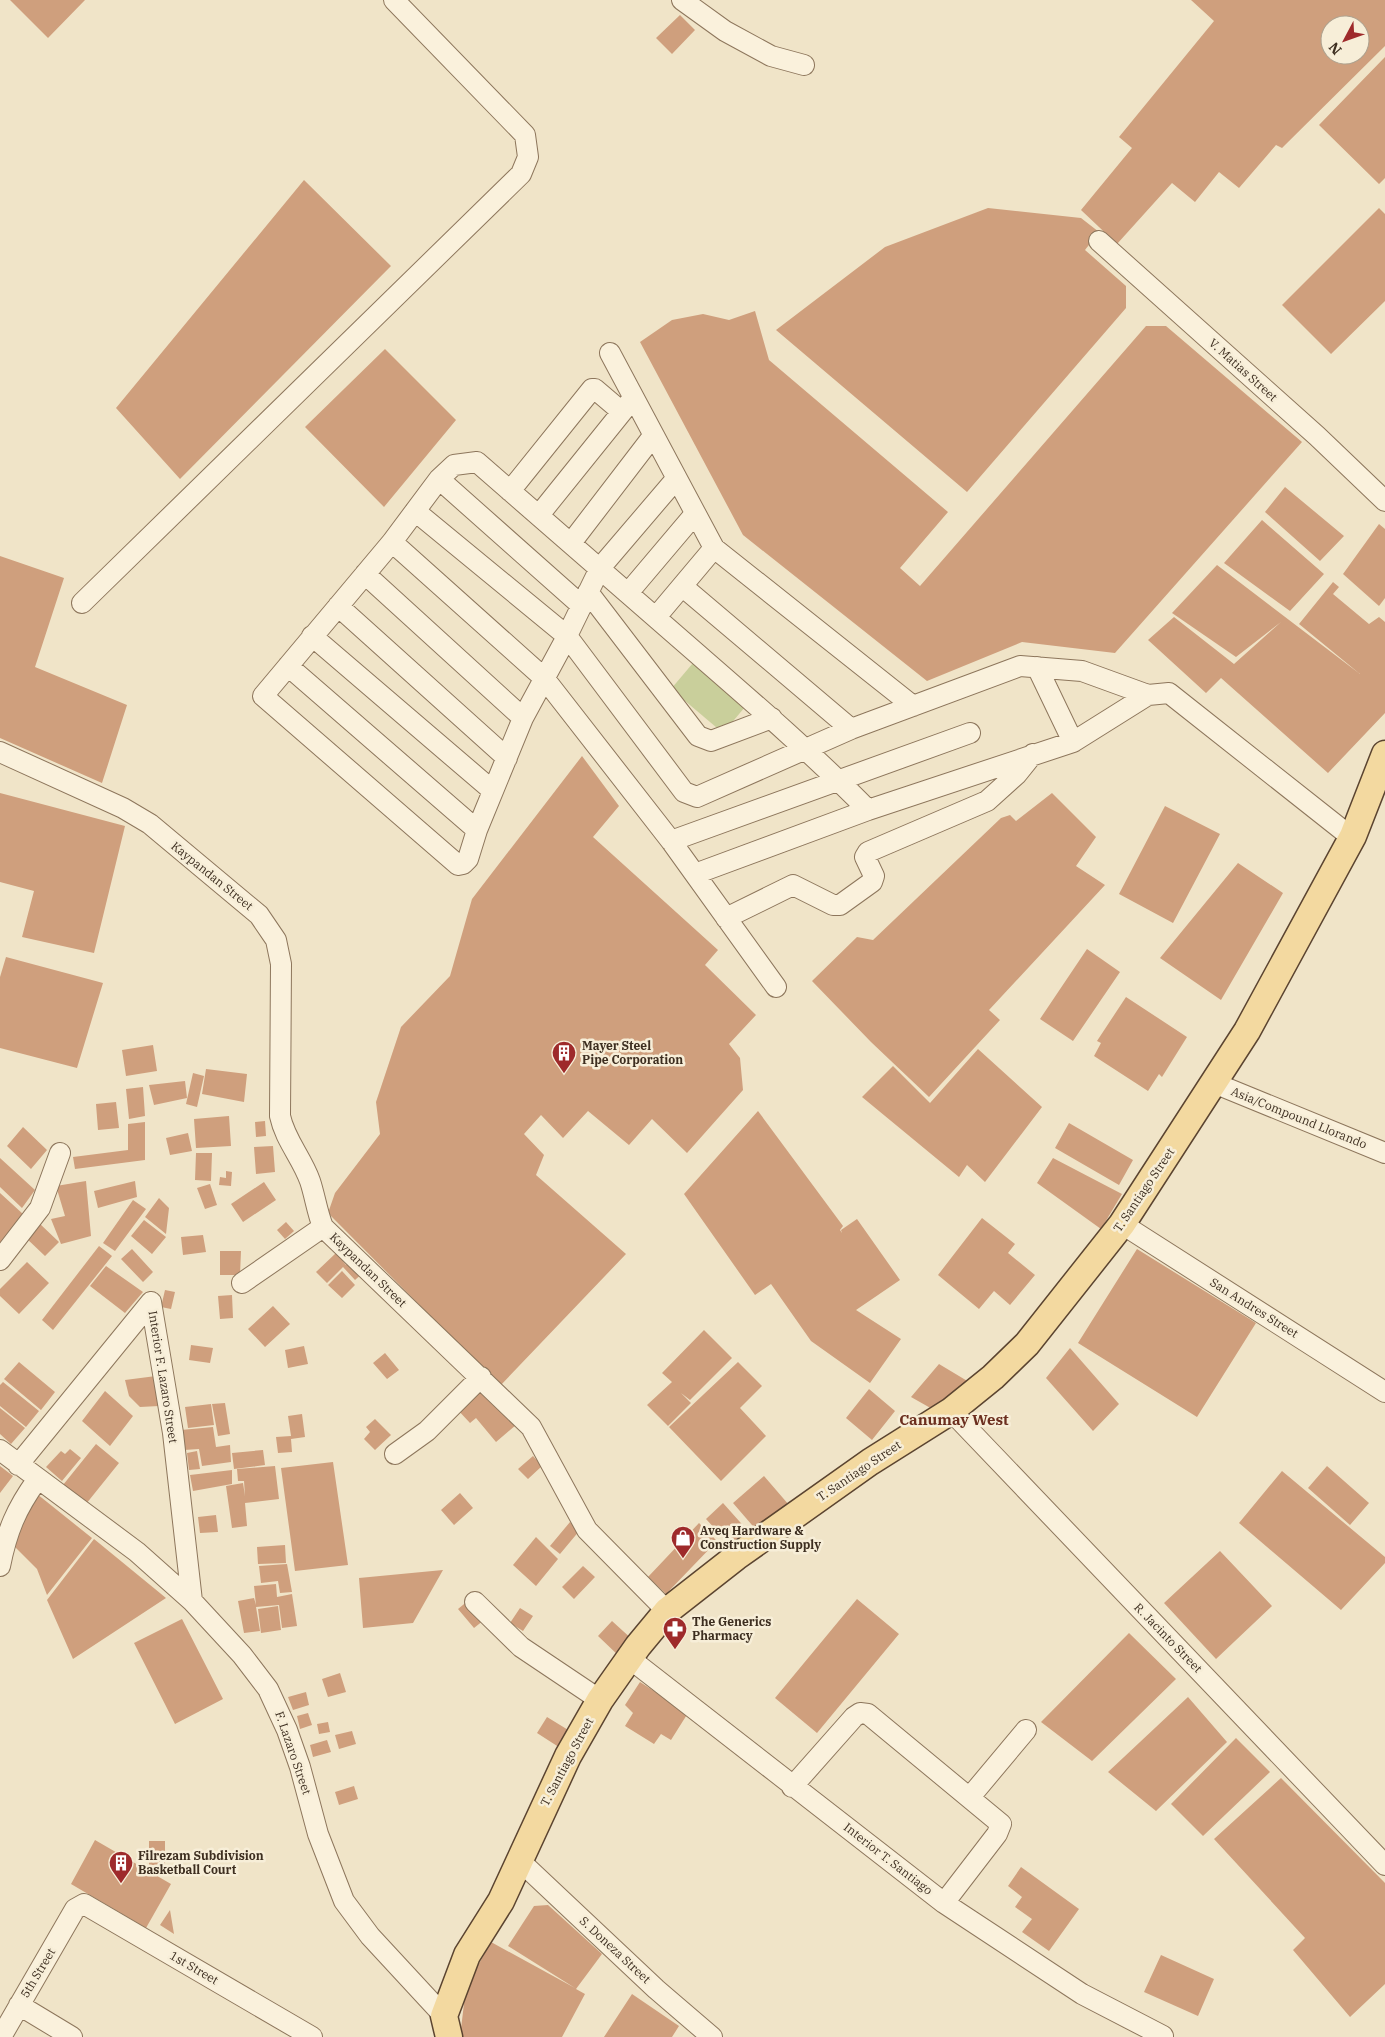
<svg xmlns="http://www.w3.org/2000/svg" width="1385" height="2037" font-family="'IBM Plex Serif',serif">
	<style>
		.green { fill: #c9cf9b }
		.building { fill: #cf9f7d; fill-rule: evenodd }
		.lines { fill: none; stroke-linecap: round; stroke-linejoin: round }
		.minor-casing { stroke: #8d765c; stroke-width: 22 }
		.major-casing { stroke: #5b4430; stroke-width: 29 }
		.minor { stroke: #faf1dc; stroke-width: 20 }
		.major { stroke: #f3d9a0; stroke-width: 26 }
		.labels { text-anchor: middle; stroke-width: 5; stroke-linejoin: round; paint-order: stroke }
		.street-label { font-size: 12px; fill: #3d2e20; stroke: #f7eed8 }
		.poi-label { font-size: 12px; font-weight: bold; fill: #3d2e20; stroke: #f7eed8; text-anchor: start }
		.quarter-label { font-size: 15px; font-weight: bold; fill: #6b2e1e; stroke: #f7eed8 }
	</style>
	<rect width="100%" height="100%" fill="#f0e4c8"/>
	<path class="green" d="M693,663L745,707L723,733L671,689Z"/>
	<path class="building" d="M10,0H85L48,38Z
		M1191,0H1385V46L1282,148L1276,145L1239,188L1219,172L1195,202L1172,183L1117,244L1081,210L1132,148L1119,137L1214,21ZM1330,25H1360V55H1330Z
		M680,15L695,30L672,54L656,38Z
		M1385,57V178L1379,184L1319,125Z
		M304,180L391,266L180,479L116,408Z
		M988,208L1081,218L1099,232L1085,250L1126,286V308L967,492L776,330L885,247Z
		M1379,208L1385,214V301L1331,354L1282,305Z
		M755,311L769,360L948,512L900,568L920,586L1146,326H1166L1302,442L1115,653L1022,642L927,681L743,535L640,342L672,320L703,314L729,320Z
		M385,349L456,420L384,507L305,427Z
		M1285,487L1344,536L1320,561L1265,512Z
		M1262,520L1324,574L1290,611L1224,563Z
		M1379,524L1385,529V598L1379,606L1343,574Z
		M0,556L64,578L35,667L127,705L102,783L0,738Z
		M1217,565L1360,674L1299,624L1333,582L1339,587L1333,594L1369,624L1379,617L1385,622V713L1328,773L1221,678L1206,693L1148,640L1174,617L1234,664L1281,622L1236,657L1172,613Z
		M582,756L619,806L593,837L718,950L705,965L756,1015L729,1044L740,1058L743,1090L687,1153L652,1119L629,1145L588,1111L563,1138L541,1115L524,1134L544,1155L536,1175L626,1254L500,1386L328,1213L335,1193L380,1134L376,1102L401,1027L450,976L472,899Z
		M0,793L125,826L94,953L22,937L34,891L0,882Z
		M1052,793L1096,837L1076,866L1105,885L989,1010L1000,1020L929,1097L871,1042L812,981L857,937L873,940L1001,818L1010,815L1016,821Z
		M1165,806L1220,834L1173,923L1119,894Z
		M1238,863L1283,893L1221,1000L1160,958Z
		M1087,949L1120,972L1073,1041L1040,1019Z
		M6,957L103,983L77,1068L0,1048V977Z
		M1126,997L1187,1037L1162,1077L1159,1074L1148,1091L1094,1056L1101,1043L1097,1041Z
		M153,1045L157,1071L126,1076L122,1050Z
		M978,1049L1042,1107L985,1182L967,1165L959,1177L862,1097L893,1066L930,1103Z
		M206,1069L247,1074L244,1102L202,1094Z
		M193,1073L204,1076L197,1107L186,1104Z
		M185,1081L187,1098L154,1105L149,1085Z
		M143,1087L145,1116L129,1119L126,1089Z
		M116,1102L119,1128L98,1130L96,1104Z
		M758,1111L843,1226L840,1230L842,1233L841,1230L857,1219L900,1280L856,1310L901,1339L870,1383L811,1341L771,1284L755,1295L684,1194Z
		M229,1116L231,1146L196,1148L194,1119Z
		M265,1121L266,1136L256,1137L255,1122Z
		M145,1122V1160L75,1169L73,1157L128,1150V1124Z
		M1069,1123L1133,1160L1119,1185L1055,1148Z
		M23,1127L47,1150L31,1169L7,1146Z
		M188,1133L192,1151L170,1155L166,1138Z
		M273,1146L275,1172L256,1174L254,1147Z
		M196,1153H212L211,1181L195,1180Z
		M0,1158L35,1190L22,1208L0,1187Z
		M1053,1158L1122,1194L1101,1229L1037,1183Z
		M226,1171L232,1172L231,1186L219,1185L220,1177L226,1178Z
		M86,1181L91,1236L61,1244L51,1219L65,1216L56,1186Z
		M135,1181L137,1197L98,1208L94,1191Z
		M264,1182L276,1200L243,1222L231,1204Z
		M210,1184L217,1205L205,1209L197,1188Z
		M0,1193L23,1214L0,1247Z
		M159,1198L169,1208L166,1234L145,1217Z
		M133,1200L146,1209L115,1251L103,1243Z
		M982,1218L1015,1244L1008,1253L1035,1275L1010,1305L994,1291L979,1309L938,1275Z
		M144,1220L166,1237L152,1254L131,1236Z
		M286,1222L294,1231L285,1239L277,1230Z
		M39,1223L59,1242L45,1256L25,1237Z
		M203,1235L206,1252L183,1255L181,1237Z
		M99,1246L112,1256L53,1330L42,1320Z
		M132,1249L153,1272L143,1282L121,1259Z
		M1137,1249L1256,1323L1197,1417L1078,1343Z
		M220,1251H241L240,1275H220Z
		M336,1253L346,1265L353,1259L364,1272L355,1280L343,1267L327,1283L316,1272Z
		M27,1262L49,1283L19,1314L0,1296V1289Z
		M106,1266L143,1292L125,1313L90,1286Z
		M342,1271L355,1285L342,1298L328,1285Z
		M165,1290L175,1292L171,1309L161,1307Z
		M232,1295L233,1318L220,1319L218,1296Z
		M273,1306L290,1324L265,1347L248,1329Z
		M704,1330L732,1358L690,1400L681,1393L691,1403L668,1426L647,1405L672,1382L662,1373Z
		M191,1345L213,1348L210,1363L189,1360Z
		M304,1346L308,1364L288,1368L285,1350Z
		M1070,1348L1119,1404L1093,1431L1046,1378Z
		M385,1353L399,1370L387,1379L373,1363Z
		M19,1362L55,1392L41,1410L4,1379Z
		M738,1362L762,1386L740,1408L766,1436L721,1481L669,1427Z
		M939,1364L969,1382L934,1410L911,1397Z
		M156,1376L159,1406L140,1407L129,1396L125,1380Z
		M3,1382L39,1411L26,1427L0,1406V1385Z
		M480,1387L516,1425L496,1442L476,1418L470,1423L456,1408Z
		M869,1389L895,1411L872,1440L846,1418Z
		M105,1391L133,1416L110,1446L82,1421Z
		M225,1403L230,1434L218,1436L212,1404Z
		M211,1404L214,1425L188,1428L185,1407Z
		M0,1408L25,1428L11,1444L0,1434Z
		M302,1414L305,1437L291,1439L292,1452L278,1453L276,1437L291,1436L288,1416Z
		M375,1419L391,1435L375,1450L364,1439L370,1432L366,1427Z
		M213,1427L216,1447L230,1445L231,1462L202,1466L199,1449L184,1450L181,1430Z
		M96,1444L119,1463L86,1504L63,1485Z
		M70,1449L81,1458L62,1481L46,1467L61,1451L65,1454Z
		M263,1450L265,1465L234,1469L232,1453Z
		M197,1451L200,1469L189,1470L187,1453Z
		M533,1456L542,1466L528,1479L518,1469Z
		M333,1462L348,1565L295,1571L281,1468Z
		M0,1466L13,1476L0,1493Z
		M275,1466L279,1499L245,1503L247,1526L232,1528L226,1486L243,1483L245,1496L244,1481H238L237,1469Z
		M1327,1466L1369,1503L1350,1525L1308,1488Z
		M232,1470V1484L193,1491L190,1475Z
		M1282,1471L1385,1557V1563L1341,1610L1239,1523Z
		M764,1476L789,1505L758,1532L733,1503Z
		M460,1493L473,1508L454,1525L441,1510Z
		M37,1494L92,1538L47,1595L37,1569L13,1545L18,1519Z
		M723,1503L748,1531L731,1546L706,1519Z
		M216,1515L218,1532L200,1533L198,1517Z
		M570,1522L580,1530L560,1554L550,1546Z
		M699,1523L717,1541L666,1594L648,1577Z
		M536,1537L558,1559L536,1586L513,1565Z
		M94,1539L166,1598L73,1659L47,1600Z
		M285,1545L286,1563L258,1564L257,1547Z
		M1220,1551L1272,1606L1216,1659L1164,1603Z
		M287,1564L292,1592L280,1593L278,1581L261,1583L259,1566Z
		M583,1566L595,1577L574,1599L562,1587Z
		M443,1570L413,1623L363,1628L359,1578Z
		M276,1584L277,1597L292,1594L297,1626L282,1628L279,1605L256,1607L260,1631L244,1633L238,1601L254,1598L256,1605L254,1586Z
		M857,1599L899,1634L817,1733L775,1698Z
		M469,1600L484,1620L474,1628L458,1609Z
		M278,1606L281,1630L261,1633L258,1609Z
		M520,1608L533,1616L523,1631L510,1623Z
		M182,1619L223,1699L175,1724L134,1643Z
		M612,1621L634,1641L620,1657L598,1636Z
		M1129,1633L1176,1679L1092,1761L1041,1722Z
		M340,1673L346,1692L328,1697L322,1679Z
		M640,1682L688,1713L671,1740L661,1734L654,1744L625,1726L633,1713L625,1705Z
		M306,1692L309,1705L293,1710L288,1697Z
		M1188,1697L1227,1742L1156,1811L1108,1772Z
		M308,1713L312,1725L300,1729L297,1716Z
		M547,1717L578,1736L568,1753L537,1733Z
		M328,1722L330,1732L319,1734L317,1724Z
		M352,1731L356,1744L339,1749L335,1735Z
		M1236,1738L1270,1772L1203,1836L1171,1804Z
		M327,1740L331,1752L313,1757L310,1745Z
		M1281,1778L1385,1883V1984L1350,2017L1293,1950L1305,1938L1214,1839Z
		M354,1786L358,1799L339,1805L335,1792Z
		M95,1840L171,1884L146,1928L71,1884Z
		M149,1841H165V1865H149Z
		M1021,1867L1079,1909L1049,1951L1022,1932L1032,1919L1015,1907L1022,1897L1008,1886Z
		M548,1905L602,1954L576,1989L585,1994L562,2037H460L466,1987L491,1942L575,1988L508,1946L534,1906Z
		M170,1910L174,1934L160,1925Z
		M1161,1955L1214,1979L1198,2016L1144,1992Z
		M632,1994L679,2026L672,2037H604Z"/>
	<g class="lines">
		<defs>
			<path id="minor" d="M682,0L725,31L771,56L804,65
				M1099,241L1317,436L1385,501
				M610,353L714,548L913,706
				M439,479L582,606
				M676,479L600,568L563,644L523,718L477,830L468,859L463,864L458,865L263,696L392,542L439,479L454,465L477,462C547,523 616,583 686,644C748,698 810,751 868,810
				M510,491L592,389H595L622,412
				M415,511L567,636L684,792L697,797L851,729L1020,666L1082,671L1148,695
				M539,515L630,402
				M392,542L544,678L671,841L776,987
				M571,543L653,436
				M365,574L523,718
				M682,586L851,729
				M588,592L698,736L711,741L772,718
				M628,593L694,515
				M82,603L521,174L528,157L525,135L394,0
				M338,606L507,758
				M656,617L714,548
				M312,636L493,791
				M288,666L477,830
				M1037,667L1073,742
				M0,752L123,808L150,824L259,915L276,940L281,964L280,1116C285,1140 302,1158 310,1181C315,1196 317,1212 323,1227L531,1427L587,1530L667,1611
				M671,841L970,733
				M695,874L868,810L1073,742L1148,695L1169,693L1341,829L1353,836
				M726,918L793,885L833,905H840L872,882L874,876L865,857L868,852L987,801L1017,774L1033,754
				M1214,1083L1385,1153
				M1122,1224L1385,1392
				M0,1260L40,1208L60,1153
				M242,1283L323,1227
				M151,1302L173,1433L192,1601
				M951,1411L1385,1865
				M0,1450L137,1552L192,1601L242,1655L268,1689L287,1730L300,1767L318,1834L344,1901L370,1936L444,2016
				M395,1454L427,1431L481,1377
				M18,1465L151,1302
				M0,1566C7,1531 16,1509 37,1480
				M475,1602L521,1647L600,1700
				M629,1658L944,1903L1082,1994L1163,2036
				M792,1787L854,1717L860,1713L868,1714L1001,1824L997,1834L944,1903
				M970,1797L1026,1730
				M520,1861L656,1989L712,2037
				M19,2005L72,2037
				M1,2037L75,1909L84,1904L312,2037"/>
			<path id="major" d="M449,2037L444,2016L467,1955L501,1901L568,1756L600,1700L638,1646L667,1611L736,1557L870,1462L951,1411L993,1377L1027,1344L1122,1224L1247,1031L1353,836L1385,754"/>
		</defs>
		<use href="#minor" class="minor-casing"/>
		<use href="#major" class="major-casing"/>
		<use href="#minor" class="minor"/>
		<use href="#major" class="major"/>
	</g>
	<defs>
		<symbol id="building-pin" viewBox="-11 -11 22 30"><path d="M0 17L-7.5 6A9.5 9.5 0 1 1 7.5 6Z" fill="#9e2a2b" stroke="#f7eed8"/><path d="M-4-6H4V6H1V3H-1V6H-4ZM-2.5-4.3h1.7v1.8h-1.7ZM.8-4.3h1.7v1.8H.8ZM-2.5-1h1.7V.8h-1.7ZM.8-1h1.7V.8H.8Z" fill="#fff"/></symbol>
		<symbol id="shop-pin" viewBox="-11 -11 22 30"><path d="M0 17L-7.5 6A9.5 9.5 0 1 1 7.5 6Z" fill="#9e2a2b" stroke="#f7eed8"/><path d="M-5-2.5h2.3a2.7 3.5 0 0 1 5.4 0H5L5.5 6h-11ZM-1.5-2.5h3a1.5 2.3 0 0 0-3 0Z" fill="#fff"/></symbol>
		<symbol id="pharmacy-pin" viewBox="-11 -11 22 30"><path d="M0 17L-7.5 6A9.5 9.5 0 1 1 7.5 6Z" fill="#9e2a2b" stroke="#f7eed8"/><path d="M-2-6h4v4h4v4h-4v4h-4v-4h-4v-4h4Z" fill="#fff"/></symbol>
	</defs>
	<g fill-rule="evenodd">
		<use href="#building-pin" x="550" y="1039" width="28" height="38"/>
		<use href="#shop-pin" x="669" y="1524" width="28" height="38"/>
		<use href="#pharmacy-pin" x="661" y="1615" width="28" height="38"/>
		<use href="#building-pin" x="107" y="1849" width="28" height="38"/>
	</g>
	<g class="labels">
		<g class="street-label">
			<text transform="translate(1243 370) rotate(42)" y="4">V. Matias Street</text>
			<text transform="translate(212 876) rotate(39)" y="4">Kaypandan Street</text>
			<text transform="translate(1299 1118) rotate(22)" y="4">Asia/Compound Llorando</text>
			<text transform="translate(1144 1190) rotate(-56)" y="4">T. Santiago Street</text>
			<text transform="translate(368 1270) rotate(44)" y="4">Kaypandan Street</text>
			<text transform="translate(1254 1308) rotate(32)" y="4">San Andres Street</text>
			<text transform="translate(163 1377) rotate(81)" y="4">Interior F. Lazaro Street</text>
			<text transform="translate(859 1471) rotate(-34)" y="4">T. Santiago Street</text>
			<text transform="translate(1168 1638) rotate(46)" y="4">R. Jacinto Street</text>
			<text transform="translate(293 1753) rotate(71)" y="4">F. Lazaro Street</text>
			<text transform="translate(567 1762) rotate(-62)" y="4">T. Santiago Street</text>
			<text transform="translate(888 1859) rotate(38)" y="4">Interior T. Santiago</text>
			<text transform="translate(615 1950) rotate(43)" y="4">S. Doneza Street</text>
			<text transform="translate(194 1968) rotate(30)" y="4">1st Street</text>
			<text transform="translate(38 1973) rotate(-59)" y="4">5th Street</text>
		</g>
		<g class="poi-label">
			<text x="582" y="1050">Mayer Steel<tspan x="582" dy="14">Pipe Corporation</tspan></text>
			<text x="700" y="1535">Aveq Hardware &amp;<tspan x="700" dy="14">Construction Supply</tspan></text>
			<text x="692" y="1626">The Generics<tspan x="692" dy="14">Pharmacy</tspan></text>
			<text x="138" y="1860">Filrezam Subdivision<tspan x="138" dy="14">Basketball Court</tspan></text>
		</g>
		<g class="quarter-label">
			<text x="954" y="1425">Canumay West</text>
		</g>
	</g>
	<g transform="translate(1345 40) rotate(229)"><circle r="24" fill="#f7eed8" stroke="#ada18e"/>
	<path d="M0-4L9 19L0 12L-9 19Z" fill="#9e2a2b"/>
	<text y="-8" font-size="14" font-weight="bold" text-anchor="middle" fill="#3d2e20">N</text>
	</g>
</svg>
